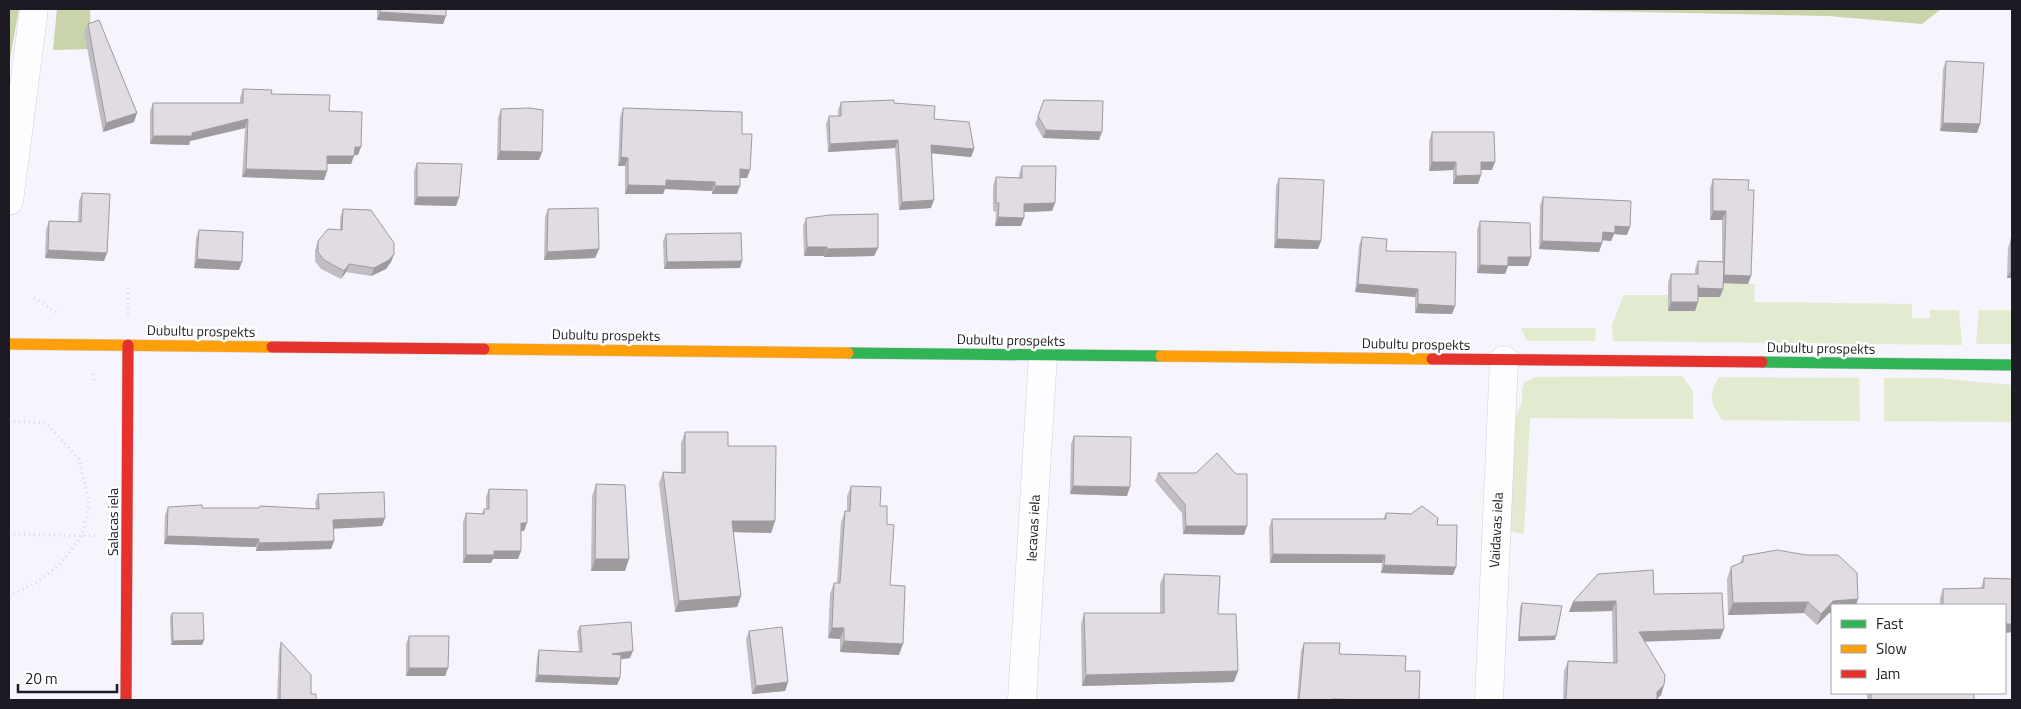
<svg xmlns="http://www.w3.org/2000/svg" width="2021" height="709" font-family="'Titillium Web',sans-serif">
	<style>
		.green { fill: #e2eacf }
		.forest { fill: #c9d4aa }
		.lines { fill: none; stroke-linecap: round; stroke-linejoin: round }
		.street-casing { stroke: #d2d0d8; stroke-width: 29 }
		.fast-casing { stroke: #d2d0d8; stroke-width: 12 }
		.slow-casing { stroke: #d2d0d8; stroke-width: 12 }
		.jam-casing { stroke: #d2d0d8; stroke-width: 12 }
		.path { stroke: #d9d9db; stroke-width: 3; stroke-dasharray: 1 4; stroke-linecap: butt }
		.street { stroke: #fefdff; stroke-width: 28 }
		.fast { stroke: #30b455; stroke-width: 11 }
		.slow { stroke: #ff9f0a; stroke-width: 11 }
		.jam { stroke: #e5322d; stroke-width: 11 }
		.wall { fill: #c2bdc2 }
		.shaded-wall { fill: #9e9a9e }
		.building { fill: #e1dce2; stroke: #9e9a9e }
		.labels { text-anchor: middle; stroke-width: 5; stroke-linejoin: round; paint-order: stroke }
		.street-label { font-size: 14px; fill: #1d1a23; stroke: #fff }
	</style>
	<rect width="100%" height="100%" fill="#f6f4fc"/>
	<path class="green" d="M1721,283L1755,284L1754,302L1912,304V318H1930V310H1959L1962,345L1613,341L1612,325L1624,295H1668V311H1694L1695,297Z
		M1979,310H2012V344H1976Z
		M1521,328H1596L1595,341H1527Z
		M1682,376L1693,391V419L1530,418L1524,534L1508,531L1512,426L1522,403V390L1524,383L1535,377Z
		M1719,377L1859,378L1860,421L1722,420C1710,400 1708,398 1719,377Z
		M1884,378H1936L2012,385V422L1884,421Z"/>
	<path class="forest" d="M9,9H19L9,65Z
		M57,9H90L91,49L53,50Z
		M1499,9H1941L1922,24L1828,16Z"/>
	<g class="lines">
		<defs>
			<path id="street" d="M9,201L34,9
				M1022,700L1043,355
				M1489,700L1504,360"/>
			<path id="fast" d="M848,353L1161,356
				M1762,362L2012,365"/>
			<path id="slow" d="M9,344L272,347
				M484,349L848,353
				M1161,356L1432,359"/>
			<path id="jam" d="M272,347L484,349
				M1432,359L1762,362
				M126,700L128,345"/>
		</defs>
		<use href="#street" class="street-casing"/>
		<use href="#fast" class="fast-casing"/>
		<use href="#slow" class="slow-casing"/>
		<use href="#jam" class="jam-casing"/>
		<path class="path" d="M128,288V315
			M34,298L56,312
			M93,374L94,382
			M9,421L46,423L79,459L89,504L82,536L58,566L34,584L9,596
			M9,534L96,536"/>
		<use href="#street" class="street"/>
		<use href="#fast" class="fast"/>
		<use href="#slow" class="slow"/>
		<use href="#jam" class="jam"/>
	</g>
	<path class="wall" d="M377,9H446L443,24L377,20Z
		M88,24L134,122L103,132L84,32Z
		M1946,61L1980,124L1977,133L1940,131L1943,69Z
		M243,89L271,94L329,111L358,155H354L351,164H327V171L324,180L242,177L245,128L190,141L189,145L150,144V111L153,103H240V98Z
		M1044,100L1099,140L1043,138L1035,124Z
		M841,102L894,103L934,119L974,149L971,157L931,153V208L899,210L895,148L828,152L826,124L829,116H838V110Z
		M623,108L742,134L750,170L747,178H740L737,194H712V191L665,189L663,194H625V166H618L620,117Z
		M501,109L542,152L539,160H497L498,118Z
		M1432,132L1492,170H1481V175L1478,184H1453V170L1429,171V141Z
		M417,163L459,197L456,206L414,205V171Z
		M1022,166L1055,203L1052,211L1024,212L1021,226H995L996,212L993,211V186L996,177L1019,178V174Z
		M1279,178L1318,249L1274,248L1276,186Z
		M1713,179L1748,190L1751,276L1748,284L1724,283L1723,289L1720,297H1698V302L1695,311H1668V282L1671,274H1695V269L1698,261H1722V220H1710V188Z
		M82,193L104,261L45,258L46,230L49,221L78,222L79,201Z
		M1543,197L1627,235L1614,234L1611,241L1603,240L1599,252L1539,249L1540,205Z
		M343,209L394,254L391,262L386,269L371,276L346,272L341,279L321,269L315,261V250L318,241L340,230V218Z
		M548,209L599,249L595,258L544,260L545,217Z
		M806,218L878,248L874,256L824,257V256H804L803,226Z
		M1480,221L1531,257L1528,266H1508L1505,274L1477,273V230Z
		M199,230L239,270L194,268L196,238Z
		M666,234L742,261L740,268L664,269L663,241Z
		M1362,237L1386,251L1455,306L1452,314L1415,313V297L1355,292L1359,246Z
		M2011,239L2012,278H2007L2008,248Z
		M685,432L728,446L775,521L771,533L733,532L741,596L737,607L675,612L659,483L663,472H681V443Z
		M1074,436L1127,496L1070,494L1071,444Z
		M1158,473L1244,535L1183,534L1182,513L1155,481Z
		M596,484L625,571H591L592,496Z
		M851,486L880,506L887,524L890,585L899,655L840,652V639L828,638L830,594L834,583H837L841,522L845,511H847V496Z
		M489,489L524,531H521V551L518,559H493L491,563H463V522L466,513L482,514L484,509H486V497Z
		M318,494L385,518L382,526L334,528V541L331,549L256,551V547L164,544L165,515L168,507L202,508H259L260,506L316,509L315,503Z
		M1386,513L1437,525L1453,575L1381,573L1382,563H1270L1269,528L1272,519H1383Z
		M1743,556L1829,613L1817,625L1804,613L1728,615L1727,579L1731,567L1740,563Z
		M1164,574L1218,614L1234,682L1082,686L1081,624L1084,613H1160V584Z
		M1984,578L2012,579V632L2005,633V605H1940V598L1943,589L1981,588Z
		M1654,594L1720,639L1644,641L1664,685L1661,695L1657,699V700H1563L1564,671L1568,661L1613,663L1612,611L1569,612L1573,602Z
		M1522,603L1555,640L1518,641L1520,607Z
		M172,613L204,640L202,645H171L170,617Z
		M580,626L630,658L621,659L620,678L617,685L535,682L537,657L539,650L579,652L577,632Z
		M749,631L788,682L785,691L752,694L746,639Z
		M409,636L448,668L445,676H406V644Z
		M281,642L311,694L316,700H277L279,650Z
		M1304,643L1339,654L1405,671L1419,700H1297L1301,651Z
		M1867,693H1974V700H1867Z"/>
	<path class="shaded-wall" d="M380,12L446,16L443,24L377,20Z
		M137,113L134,122L103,132L106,123Z
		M248,119L245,128L190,141L189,145L150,144L153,136L192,133Z
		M1943,123L1980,124L1977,133L1940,131Z
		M1046,130L1102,132L1099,140L1043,138Z
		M898,140L895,148L828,152L830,144Z
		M931,145L974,149L971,157L928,153Z
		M355,147H361L358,155H351Z
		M500,151L542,152L539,160H497Z
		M327,156H354L351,164H324Z
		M621,157L628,158L625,166H618Z
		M1432,162H1456L1453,170L1429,171Z
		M1481,162H1495L1492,170H1478Z
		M246,169L327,171L324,180L242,177Z
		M740,169L750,170L747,178H737Z
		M1481,175L1478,184H1453L1456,176Z
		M666,180L715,182L712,191L665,189L663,194H625L628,185Z
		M715,186H740L737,194H712Z
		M417,197H459L456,206L414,205Z
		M934,200L931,208L899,210L902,202Z
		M1055,203L1052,211L1021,212L1024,204Z
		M1713,211H1726L1722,220H1710Z
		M998,217L1024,218L1021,226H995Z
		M1615,226L1630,227L1627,235L1614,234L1611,241L1600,240L1603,232Z
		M1277,239L1321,241L1318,249L1274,248Z
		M1542,241L1602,243L1599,252L1539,249Z
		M807,247H827L824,256H804Z
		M878,248L874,256L824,257L827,249Z
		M599,249L595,258L544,260L547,252Z
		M48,250L107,253L104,261L45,258Z
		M394,254L391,262L386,269L371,276L374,268Z
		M1508,257H1531L1528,266H1508L1505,274L1477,273L1480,265Z
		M197,259L242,262L239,270L194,268Z
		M742,261L740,268L664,269L667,262Z
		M349,264L346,272L341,279L344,271Z
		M2011,270H2012V278H2007Z
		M1724,275L1751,276L1748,284L1721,283Z
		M1358,284L1418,289L1415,297L1355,292Z
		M1698,288L1723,289L1720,297H1695Z
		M1671,302H1698L1695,311H1668Z
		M1418,304L1455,306L1452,314L1415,313Z
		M1073,486L1130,487L1127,496L1070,494Z
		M385,518L382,526L330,529L333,520Z
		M732,521H775L771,533L728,532Z
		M521,523H527L524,531H518Z
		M1186,526H1247L1244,535L1183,534Z
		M167,536L259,539L256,547L164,544Z
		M334,541L331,549L256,551L259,543Z
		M494,551H521L518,559H493L491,563H463L466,555Z
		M1273,554L1385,555L1382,563H1270Z
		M595,559H629L625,571H591Z
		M1384,565L1456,567L1453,575L1381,573Z
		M741,596L737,607L675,612L679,601Z
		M1858,599L1856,605H1832V613H1829L1817,625L1821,614L1833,601Z
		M1616,601L1612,611L1569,612L1573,602Z
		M1808,602L1804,613L1728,615L1733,603Z
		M2005,624H2012V632L2005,633Z
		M832,628H844L840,639L828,638Z
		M1724,629L1720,639L1635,642L1639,632Z
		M1556,636L1555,640L1518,641L1519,637Z
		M204,640L202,645H171L173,641Z
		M844,641L903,644L899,655L840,652Z
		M633,651L630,658L609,661L612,654Z
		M409,668H448L445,676H406Z
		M1238,671L1234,682L1082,686L1086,675Z
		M538,675L620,678L617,685L535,682Z
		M788,682L785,691L752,694L756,686Z
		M1664,685L1661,695L1655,700L1657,692Z
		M1333,699L1372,700H1329Z"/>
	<path class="building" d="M380,9H446V16L380,12Z
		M99,20L137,113L106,123L88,24Z
		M1946,61L1984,63L1980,124L1943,123Z
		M243,89L272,90L271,94L330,95L329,111L362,112L361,147H355L354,156H327V171L246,169L248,119L192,133V136H153V103H243Z
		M894,100V103L935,106L934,119L969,122L974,149L931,145L934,200L902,202L898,140L830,144L829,116H841V102Z
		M1044,100L1103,101L1102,132L1046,130L1038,116Z
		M529,108L543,110L542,152L500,151L501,109Z
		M623,108L742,112V134H752L750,170L740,169V186H715V182L666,180V186L628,185V158L621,157Z
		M1432,132H1494L1495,162H1481V175L1456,176V162H1432Z
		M417,163L462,164L459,197H417Z
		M1022,166H1056L1055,203L1024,204V218L998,217L999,203H996V177L1022,178Z
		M1279,178L1324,180L1321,241L1277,239Z
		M1713,179L1749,180L1748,190H1754L1751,276L1724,275L1726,211H1713Z
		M82,193L110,194L107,253L48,250L49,221L81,222Z
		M1543,197L1631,201L1630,227L1615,226V233L1603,232L1602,243L1542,241Z
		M598,208L599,249L547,252L548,209Z
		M343,209L371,210L394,243V254L389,260L374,268L349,264L344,271L324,260L318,252V241L328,229L342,230Z
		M878,214V248L827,249V247H807L806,218L830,215Z
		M1480,221L1530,223L1531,257H1508V266L1480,265Z
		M199,230L243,232L242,262L197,259Z
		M741,233L742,261L667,262L666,234Z
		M1362,237L1387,239L1386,251L1456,252L1455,306L1418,304V289L1358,284Z
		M2011,239H2012V270H2011Z
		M1698,261L1724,262L1723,289L1698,288V285V302H1671V274H1698Z
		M685,432H728V446H776L775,521H732L741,596L679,601L663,472L685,473Z
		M1074,436L1131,437L1130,487L1073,486Z
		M1217,453L1236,474H1247V526H1186L1185,504L1158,473H1196Z
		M596,484L625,485L629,559H595Z
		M851,486L881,487L880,506H887V524L894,525L890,585L905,586L903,644L844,641V628H832L834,583H840L845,511H850Z
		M489,489L527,490V523H521V551H494V555H466V513L484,514V509H489Z
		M384,492L385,518L333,520L334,541L259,543V539L167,536L168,507L202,505V508H259L260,506L319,509L318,494Z
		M1422,506L1438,518L1437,525H1457L1456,567L1384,565L1385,555L1273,554L1272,519H1386V513L1411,514Z
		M1777,550L1806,555H1838L1857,573L1858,599L1833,601L1821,614L1808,602L1733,603L1731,567L1743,562V556Z
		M1653,570L1654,594L1722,593L1724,629L1639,632L1665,675L1664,685L1657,692V700H1566L1568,661L1617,663L1616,601L1573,602L1598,574Z
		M1164,574L1220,576L1218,614H1236L1238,671L1086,675L1084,613H1164Z
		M1984,578L2012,579V624H2005V605H1943V589L1984,588Z
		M1522,603L1562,606L1556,636L1519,637Z
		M172,613H203L204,640L173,641Z
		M631,622L633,651L612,654L621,655L620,678L538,675L539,650L582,652L580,626Z
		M782,627L788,682L756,686L749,631Z
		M409,636H449L448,668H409Z
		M281,642L311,675V694H316V700H280Z
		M1304,643H1340L1339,654L1406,656L1405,671H1420L1419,700H1372L1333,699L1329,700H1299Z
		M1871,693H1974V700H1871Z"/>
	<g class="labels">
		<g class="street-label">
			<text transform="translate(201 331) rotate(1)" y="5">Dubultu prospekts</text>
			<text transform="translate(606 335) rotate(1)" y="5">Dubultu prospekts</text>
			<text transform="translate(1011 340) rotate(1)" y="5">Dubultu prospekts</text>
			<text transform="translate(1416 344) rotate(1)" y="5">Dubultu prospekts</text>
			<text transform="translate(1821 348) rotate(1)" y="5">Dubultu prospekts</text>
			<text transform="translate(113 522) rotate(-90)" y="5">Salacas iela</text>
			<text transform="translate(1033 528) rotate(-87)" y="5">Iecavas iela</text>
			<text transform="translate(1496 530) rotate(-87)" y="5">Vaidavas iela</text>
		</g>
	</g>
	<rect width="2021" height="709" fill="none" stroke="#1d1a23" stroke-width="20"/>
	<rect x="1831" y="604" width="175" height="90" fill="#ffffff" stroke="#a5a3a7"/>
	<rect x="1841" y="620" width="25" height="8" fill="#30b455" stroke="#a5a3a7"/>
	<text x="1876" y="629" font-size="15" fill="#1d1a23">Fast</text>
	<rect x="1841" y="645" width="25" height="8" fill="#ff9f0a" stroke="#a5a3a7"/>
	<text x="1876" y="654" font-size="15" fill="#1d1a23">Slow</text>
	<rect x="1841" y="670" width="25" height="8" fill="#e5322d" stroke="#a5a3a7"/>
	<text x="1876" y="679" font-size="15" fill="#1d1a23">Jam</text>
	<path d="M18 684v8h99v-8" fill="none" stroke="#1d1a23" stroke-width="2.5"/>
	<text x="25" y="684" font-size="15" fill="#1d1a23" stroke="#ffffff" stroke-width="4" paint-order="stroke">20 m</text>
</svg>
